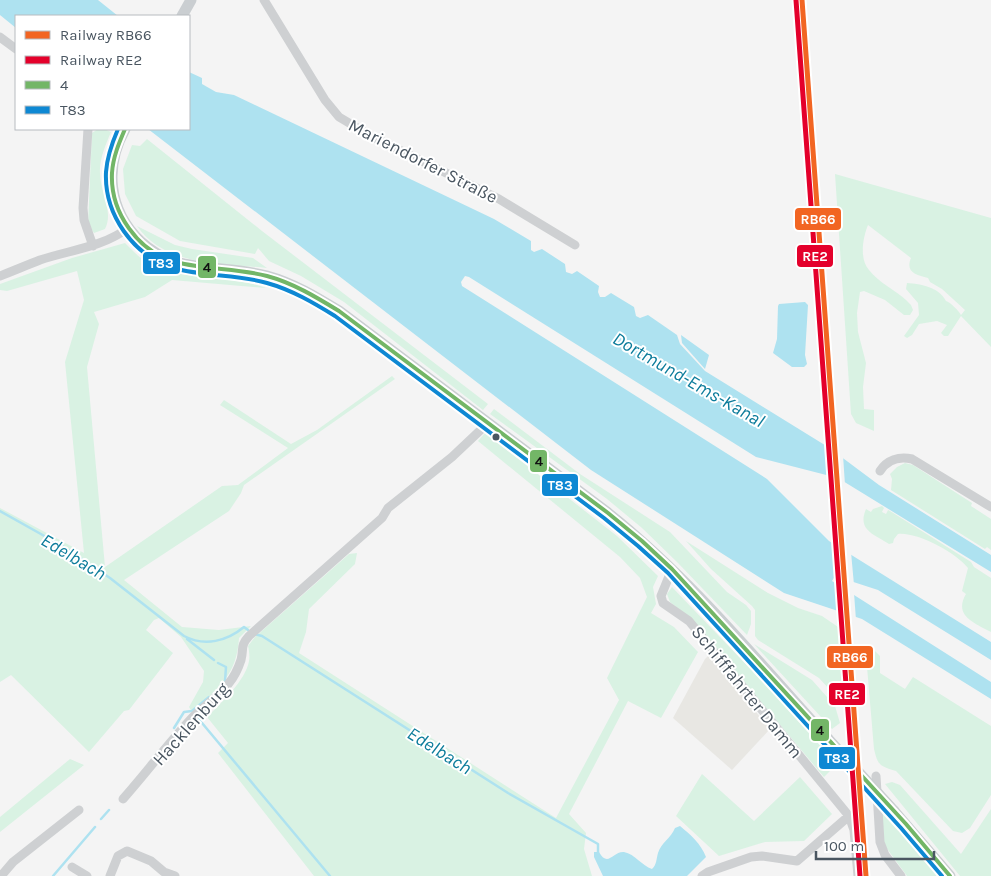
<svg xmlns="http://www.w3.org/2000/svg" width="991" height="876" font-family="Karla,sans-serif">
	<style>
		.commercial { fill: #e8e7e3 }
		.green { fill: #d9f2e3 }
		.water { fill: #aee2f0 }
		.pier { fill: #f4f4f4 }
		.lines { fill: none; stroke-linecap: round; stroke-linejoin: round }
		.stream { stroke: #aee2f0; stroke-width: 2.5 }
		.minor { stroke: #ced0d2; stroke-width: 9 }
		.major { stroke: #caced1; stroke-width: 11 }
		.major-bridge { stroke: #caced1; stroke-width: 11 }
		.bus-1-casing { stroke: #fff; stroke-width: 8 }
		.bus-2-casing { stroke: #fff; stroke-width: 8 }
		.bus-1 { stroke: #73b667; stroke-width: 4 }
		.bus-2 { stroke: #0e88d3; stroke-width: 4 }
		.rail-1-casing { stroke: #fff; stroke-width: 9 }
		.rail-2-casing { stroke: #fff; stroke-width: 9 }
		.rail-1 { stroke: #f26522; stroke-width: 5 }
		.rail-2 { stroke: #e4002b; stroke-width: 5 }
		.bus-dot { fill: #4a5661; stroke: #fff; stroke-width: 2 }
		.labels { text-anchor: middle; stroke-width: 4; stroke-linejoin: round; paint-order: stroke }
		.street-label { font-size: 18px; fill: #4a5661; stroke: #fff }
		.water-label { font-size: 19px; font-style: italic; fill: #0c7c9b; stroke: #fff }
		.line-badge { stroke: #fff; stroke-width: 2 }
		.badge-label { font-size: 14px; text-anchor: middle; font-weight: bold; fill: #fff }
		.pale-badge-label { font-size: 14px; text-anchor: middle; font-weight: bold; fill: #111 }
	</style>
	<rect width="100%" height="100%" fill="#f4f4f4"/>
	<path class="commercial" d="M709,655L770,729L732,770L673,718L705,659Z"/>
	<path class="green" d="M98,129H104L111,132C106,144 99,160 100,173C100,192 114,212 105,229L94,233L88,224L92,133Z
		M147,139L262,231L488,404L483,410L344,302L301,276L269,261L258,248L255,254L180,241L136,216L125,194L123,169L132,145L140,146Z
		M835,174L991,218V347L961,316L948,336H944L941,333L947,325L937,321L919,324L912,335L907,338L904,336L919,315L918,303L906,289L907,283C921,284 939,287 946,301C950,302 959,311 961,315L965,310L942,289L930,282L928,278C916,275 905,272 911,258L868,225C863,237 859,259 869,270C878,282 895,290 906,300L911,305L913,310L910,315H904L885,300L864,291L860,292L857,313L858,332L866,363L863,387L864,409L874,410V431L856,423L851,414Z
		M137,226L175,245L192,249L253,258L267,268C222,263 166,267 137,226Z
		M125,243C133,251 141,260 152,265C183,281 231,275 266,288L172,280L145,297L94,312L99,324L87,367L105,567L222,486L238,485L288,448L220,405L224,400L291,444L317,430L392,376L395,379L244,485L241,493L229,511L124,580L182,627L219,630L251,626L239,638C237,675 218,689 192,712L189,707L203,682L204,671L181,637L159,618L154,620L146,630L173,653L129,710L124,711L89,752L11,675L0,682V508L84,553L65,362L84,300L77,271L7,291L0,290V284L72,258Z
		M494,409L580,474L670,532L727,592L746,605L751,611V624L747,635L678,563L642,528L607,499L490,414Z
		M485,433L617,536L658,576L653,587L656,604L651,613L674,627L698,652L661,718L628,701L569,814L586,833L584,849L592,876H314L218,753L228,743L207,717C220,704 246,680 249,661C250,657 249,650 248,646L255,637L349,554L357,553L355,564L309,609L306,632L299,653L556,818L619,700L607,678L647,597L640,578L620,557L478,441Z
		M905,463L913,465L972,503L971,506L991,519V550L987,547L985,549L891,490L892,479L890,474L897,467Z
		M882,506L884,508L882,512L886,514L888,510L890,511L971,562L974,567L991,578V632C975,623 953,616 966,594L962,591L968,568C956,553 918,532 898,534L894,539L893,543L889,544C874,534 857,530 866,509L871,512L873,509Z
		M686,541L768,593L798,608L822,616L841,629L846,716L841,702L819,678L758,640L755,636V610L752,606L711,569Z
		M672,587L811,732L836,765L824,777L691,619L670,602L667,594Z
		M754,644L812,680L835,706L840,723L832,729Z
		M872,648L880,656V673L905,689L913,677L991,726V795L970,828L962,833L953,831L896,771C880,766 878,766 874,749L867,667L869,654Z
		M70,759L84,765L0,832V817Z
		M702,774L754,821L800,777L832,814L804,841L765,842L719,856L676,816Z
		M892,782L900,785L961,854L991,809V876H960L885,784Z
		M876,804L923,856L937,876H907L885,846Z"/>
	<path class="water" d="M0,0H98L118,16H16V28L0,15Z
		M189,72L202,78V84L216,92L234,95L494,219L531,241V250L534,252L542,249L565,264L566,272L572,274L577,271L599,286L598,292L600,297H605L611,293L634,307L636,316L640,318L648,315L677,335L680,344L705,371L828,447L879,485L991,555V572L838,478L756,457L469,277L465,276L461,282L462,286L767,479L829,541L991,642V660L878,590L835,576L832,581L991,682V699L862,619L784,593L591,470L148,129H189Z
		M805,302L808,305L805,355L807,364L804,367H792L773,353L777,339L778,306L779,304Z
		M681,335L709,355L705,369L682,343Z
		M680,826C691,835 701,844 706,857L687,876H603L594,857V852H599C608,868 613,851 624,852C635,854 642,866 652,869C657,864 656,860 658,853C661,843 671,838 675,828Z"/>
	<path class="pier" d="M831,446L843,455L845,485L834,480Z
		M838,544L851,552L854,585L840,580Z
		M841,584L854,593L856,620L843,616Z"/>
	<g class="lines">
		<path class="stream" d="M0,511L64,547L110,578L184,636C205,647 227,641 244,627L248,630
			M254,634L262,636L508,793L598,844V854
			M187,639L214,660
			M218,663L226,667L225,681
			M197,717L330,876
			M174,728L184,712L192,711L209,697
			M101,819L109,810
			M53,876L95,827"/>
		<path class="minor" d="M264,0L325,100L339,117L371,136L499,199L575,245
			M0,37L16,49
			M88,129L83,208L84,220L93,246
			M0,276C13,271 27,265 40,260C70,250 103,247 128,228
			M880,471C887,460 899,456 912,459L991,507
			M672,569L661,596L663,603L689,621L849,816L854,830L858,876
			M876,776L880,842L885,855L901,876
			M123,799C146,773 167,745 190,720C202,707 218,698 229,683C235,676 238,669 241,660C244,648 240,646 249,636L382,518L388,508L452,457L488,423
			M72,867L87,876
			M1,876L13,862L79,810
			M110,876L118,856L127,851L151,861L164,872L175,876
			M702,876L708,872L751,857L762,856L797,861L849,816"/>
		<path class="major" d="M182,16L191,0
			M125,129C104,167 108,210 140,241C150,250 162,258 176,262C205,270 237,268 267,276C293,283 316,297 339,311L608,513C690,578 758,662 828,739
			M894,811L950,876"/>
		<path class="major-bridge" d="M828,739L894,811"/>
		<defs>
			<path id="bus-1" d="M125,129C119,143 113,157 112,173C110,212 138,252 176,262C206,270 237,268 267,276C293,283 316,297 339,311L608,513L642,541L672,569L906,824L950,876"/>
			<path id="bus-2" d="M118,129C112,143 107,157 106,172C104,214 133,256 174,268C204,277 237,274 267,283C292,290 314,303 335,316L604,518L638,546L668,573L901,828L942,876"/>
		</defs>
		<use href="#bus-1" class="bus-1-casing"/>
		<use href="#bus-2" class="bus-2-casing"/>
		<use href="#bus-1" class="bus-1"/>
		<use href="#bus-2" class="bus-2"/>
		<defs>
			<path id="rail-1" d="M802,0L866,876"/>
			<path id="rail-2" d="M796,0L860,876"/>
		</defs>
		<use href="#rail-1" class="rail-1-casing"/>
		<use href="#rail-2" class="rail-2-casing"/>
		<use href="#rail-1" class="rail-1"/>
		<use href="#rail-2" class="rail-2"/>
	</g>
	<circle class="bus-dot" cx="496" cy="437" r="4.5"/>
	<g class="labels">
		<g class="street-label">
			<text transform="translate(423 161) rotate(27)" y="6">Mariendorfer Straße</text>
			<text transform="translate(747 692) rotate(51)" y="6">Schifffahrter Damm</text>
			<text transform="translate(191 724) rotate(-48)" y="6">Hacklenburg</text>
		</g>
		<g class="water-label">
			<text transform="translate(689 379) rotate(30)" y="7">Dortmund-Ems-Kanal</text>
			<text transform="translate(74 556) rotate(31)" y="7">Edelbach</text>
			<text transform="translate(440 750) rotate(32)" y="7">Edelbach</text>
		</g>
	</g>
	<g class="line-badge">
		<rect x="794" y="207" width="48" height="24" rx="5" fill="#f26522"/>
		<rect x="796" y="244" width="38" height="24" rx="5" fill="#e4002b"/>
		<rect x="142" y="251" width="39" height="24" rx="5" fill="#0e88d3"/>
		<rect x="197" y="255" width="20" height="24" rx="5" fill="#73b667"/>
		<rect x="529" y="449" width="19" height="24" rx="5" fill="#73b667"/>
		<rect x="541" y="473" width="38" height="24" rx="5" fill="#0e88d3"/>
		<rect x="826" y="645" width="48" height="24" rx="5" fill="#f26522"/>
		<rect x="828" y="682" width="38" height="24" rx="5" fill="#e4002b"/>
		<rect x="810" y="718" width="20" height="24" rx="5" fill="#73b667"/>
		<rect x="818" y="746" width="38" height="24" rx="5" fill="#0e88d3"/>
	</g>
	<g class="badge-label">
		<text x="818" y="224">RB66</text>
		<text x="815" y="261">RE2</text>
		<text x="161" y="268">T83</text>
		<text x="560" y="490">T83</text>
		<text x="850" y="662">RB66</text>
		<text x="847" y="699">RE2</text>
		<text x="837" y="763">T83</text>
	</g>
	<g class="pale-badge-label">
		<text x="207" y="272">4</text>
		<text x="539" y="466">4</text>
		<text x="820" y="735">4</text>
	</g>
	<rect x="15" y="15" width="175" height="115" fill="#ffffff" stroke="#b7bbc0"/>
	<rect x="25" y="31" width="25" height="8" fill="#f26522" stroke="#b7bbc0"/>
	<text x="60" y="40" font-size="15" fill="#4a5661">Railway RB66</text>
	<rect x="25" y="56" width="25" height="8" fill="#e4002b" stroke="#b7bbc0"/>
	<text x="60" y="65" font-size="15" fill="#4a5661">Railway RE2</text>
	<rect x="25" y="81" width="25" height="8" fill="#73b667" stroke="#b7bbc0"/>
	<text x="60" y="90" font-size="15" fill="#4a5661">4</text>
	<rect x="25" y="106" width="25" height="8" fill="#0e88d3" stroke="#b7bbc0"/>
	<text x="60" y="115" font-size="15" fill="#4a5661">T83</text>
	<path d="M816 851v8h118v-8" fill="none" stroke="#4a5661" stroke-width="2.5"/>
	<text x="824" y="851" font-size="15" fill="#4a5661" stroke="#ffffff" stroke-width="4" paint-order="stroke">100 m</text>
</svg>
